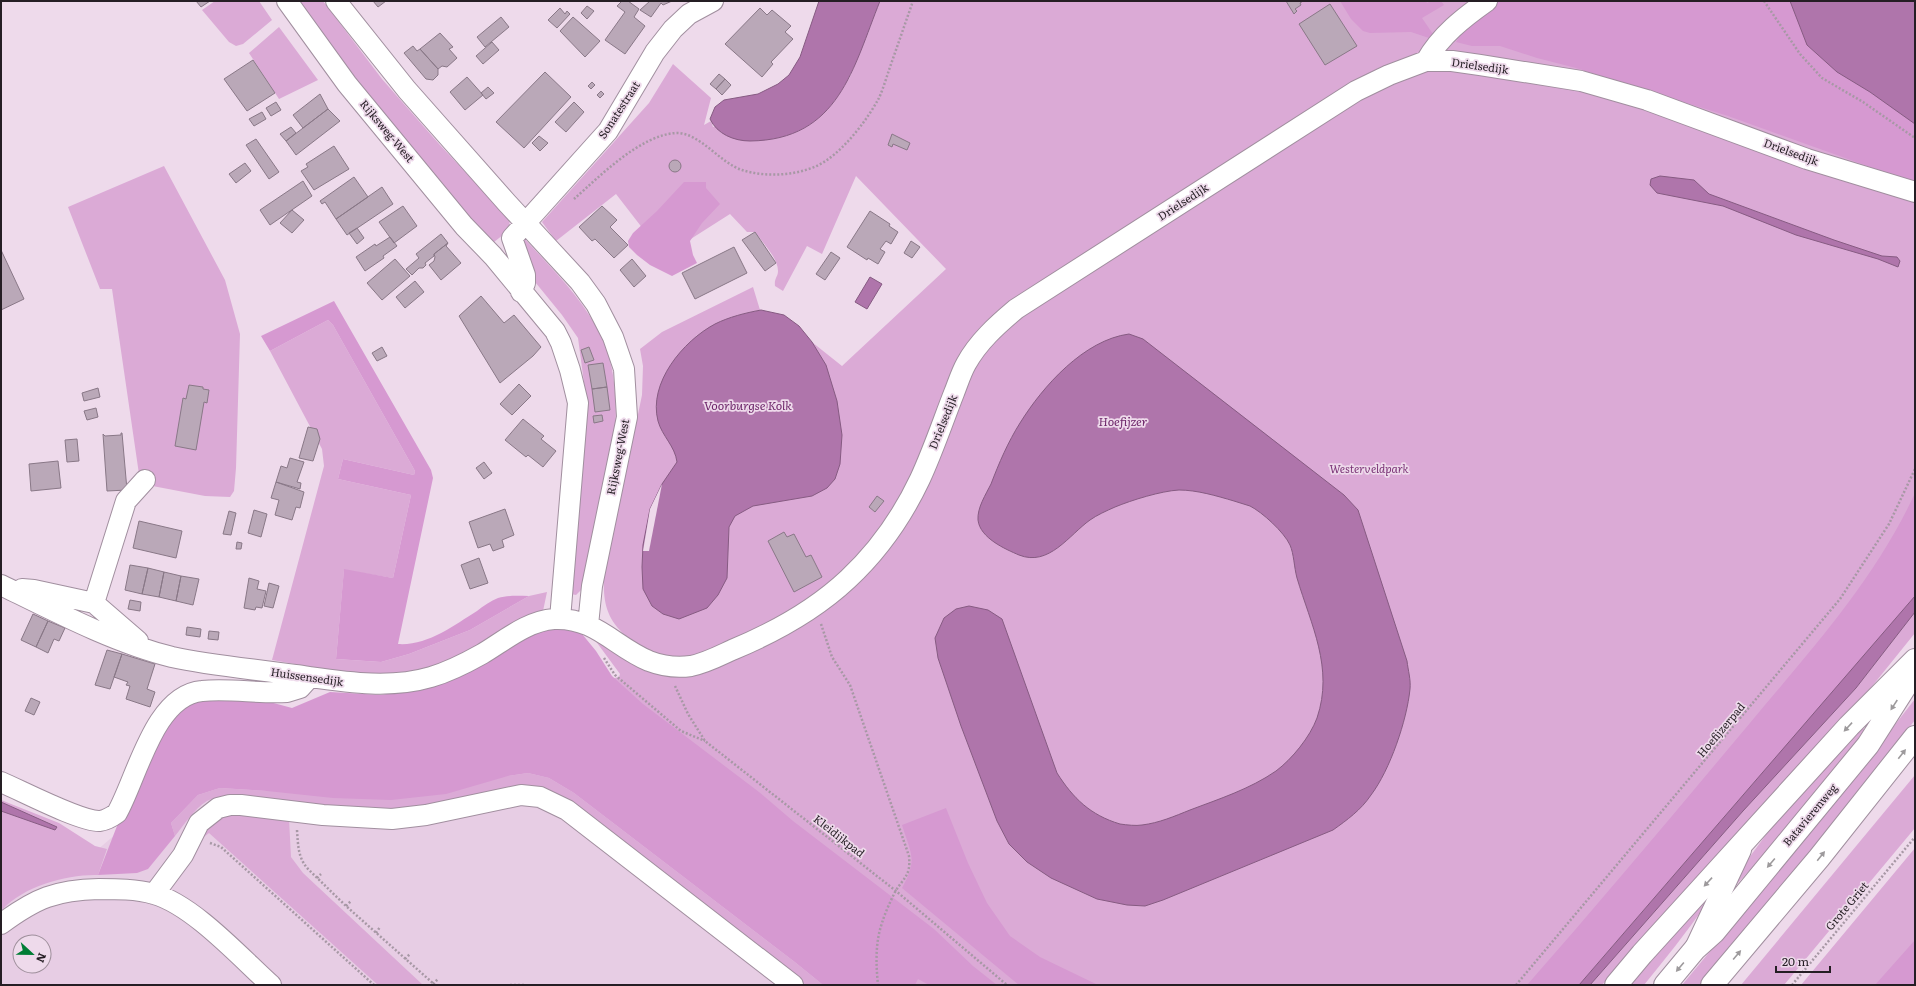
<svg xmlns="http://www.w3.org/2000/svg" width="1916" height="986" font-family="Literata,serif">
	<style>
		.built { fill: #e7cde4; fill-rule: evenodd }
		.green { fill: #dbaad6 }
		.forest { fill: #d699d1 }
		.water { fill: #af75ab; stroke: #865b82 }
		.pier { fill: #eedaeb }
		.building { fill: #baa8b8; stroke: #897887 }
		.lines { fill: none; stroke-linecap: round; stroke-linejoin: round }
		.minor-casing { stroke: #a18f9f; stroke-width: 22 }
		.major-casing { stroke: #a18f9f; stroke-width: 24 }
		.path { stroke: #a798a5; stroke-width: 2.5; stroke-dasharray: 2 2; stroke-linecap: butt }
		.minor { stroke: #fff; stroke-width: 20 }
		.major { stroke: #fff; stroke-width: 22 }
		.oneway { fill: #9d9a9c }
		.labels { text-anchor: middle; stroke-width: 3.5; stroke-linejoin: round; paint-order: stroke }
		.street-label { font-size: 11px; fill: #251e24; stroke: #eedaeb }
		.park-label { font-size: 11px; font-style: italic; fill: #7a3376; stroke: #eedaeb }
		.water-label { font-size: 12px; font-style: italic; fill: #6d266a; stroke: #eedaeb }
	</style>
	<rect width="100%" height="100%" fill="#eedaeb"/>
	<path class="built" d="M570,717L916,985H1V836L81,864L183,776ZM20,942H44V966H20Z"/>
	<path class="green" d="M215,1H259L272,20L243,44L236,46L229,42L202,10Z
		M295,1H323L382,79L440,145L510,220L508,231L494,242L488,240L427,172Z
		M880,1H1915V545L1546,985H836L584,763L369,736L619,677L620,674L592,636L623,653L626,636C607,619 603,603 604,578L642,395L643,366L640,349L662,332L753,287L760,310C736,315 717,323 696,336L793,327L842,366L946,269L856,176L822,254L807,246L783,291L775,286C774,278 778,277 778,271C778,258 763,243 755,232H747L730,214L664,256L616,194L556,241L542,222L649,103L673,64L711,98L704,125L711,121L713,127L849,79Z
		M279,27L318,80L279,99L249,53Z
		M164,166L225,280L240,334L236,468L234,491L230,497L205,496L142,484L140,481L112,289H100L68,207Z
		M523,237C552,269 585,300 603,340C616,369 617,406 615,437L583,588L576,595L571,594L585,390L578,338L562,315L531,277L520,251Z
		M328,320L333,325L415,471L414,475L343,459L338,479L411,495L393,578L344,570L336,659L381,662L409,654L470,630L529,596L547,592L543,611L473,651L433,668L403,675L340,672L272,660L324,466L322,449L270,351Z
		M1915,612V633L1861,700L1752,820L1675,901L1602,985H1590L1743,811L1856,688Z
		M1915,699V720L1794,872L1700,985H1682L1836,800Z
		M1862,727L1865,730V733L1781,837L1735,886L1740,870L1771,828Z
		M528,773L549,778L574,793L796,963L823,985H806L574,806C561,796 550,789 533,787L415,809L366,810L235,797C226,797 215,796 207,801C194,809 184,825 175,836L171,823L198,795L220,788L267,791L508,776Z
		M1915,775V828L1784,985H1741Z
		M1,800L59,823L95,846L107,849L98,875C68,874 24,886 3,909L1,908V811L55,830L56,827L1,802Z
		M230,815L289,819L291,857L303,873L423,985H378L209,833L201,839C207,828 217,819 230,815Z
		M1915,848V985H1801Z
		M1704,901L1705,906C1686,933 1665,959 1644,985H1628Z"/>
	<path class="forest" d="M1340,1H1426L1427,3L1431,1H1441L1444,5L1422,18L1435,37L1432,39L1411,32L1370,33L1363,31L1351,19Z
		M1493,1H1790L1807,45L1837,72L1870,92L1915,124V183L1728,116L1576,68L1537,58L1500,46H1472L1456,42L1474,14Z
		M684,182H706V188L720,204L702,223L690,241L693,255L697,263L672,276L650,265L637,255L629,247L628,241L633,233L657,211Z
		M334,301L431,470L433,478L398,644C427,646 453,626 477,611C483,606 491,601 498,598C508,595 519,596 529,596L470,630L409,654L381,662L336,659L344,569L393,578L411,495L338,479L343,459L414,475L415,471L333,325L328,320L270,351L261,336Z
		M1915,493V596L1912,600L1579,985H1527C1603,899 1676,811 1750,723C1810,651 1875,580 1915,493Z
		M547,629H578L596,651L612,676L643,704L759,792L793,821L934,929L973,966L997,985H929L918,979L915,985H823L796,963L574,793L549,778L528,773L508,776L446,794L391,800L333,798L267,791L220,788L198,795L171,823L175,836L148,869L137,873L98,875L153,733L186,702L210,697L255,698L292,708L330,692L381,695L428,687L520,639Z
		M946,808L968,863L987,903L1010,936L1040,957L1098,985H1019L902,888C918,859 911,854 902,825Z
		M1915,940V985H1875Z"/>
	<path class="water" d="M819,1H880C853,68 839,140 750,141C734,141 717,134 710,119L715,107L724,100L758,94L778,84L789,75L800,57Z
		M1790,1H1915V124L1870,92L1837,72L1807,45Z
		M1660,176L1694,180L1709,194L1834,240L1882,256L1897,257L1900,261L1898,267L1878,259L1796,235L1723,206L1657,193L1650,185L1651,179Z
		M870,277L882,284L867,309L855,302Z
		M761,310L784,315L799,326L812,342L826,365L837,401L842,435L840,464L835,479L827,488L812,496L753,506L735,516L729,527L727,578L718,595L707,608L679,619L663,614L652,606L643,589L642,567L643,545L650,509L662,484L677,462C675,446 662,436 658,421C648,383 683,341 715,324C729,317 745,313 761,310Z
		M1129,334L1143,339L1344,495L1358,510L1407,661C1408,670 1411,680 1410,689C1407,720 1390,770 1371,795C1361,810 1347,820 1333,830L1163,900L1145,906L1127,905L1097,899L1051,878L1027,862L1009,844L997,821L961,726L938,658L935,638L944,618L956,609L969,606L988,610L1002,619L1057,773C1073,798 1090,815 1120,824C1127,825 1136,826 1142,825C1159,823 1175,816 1190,810C1219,799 1250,789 1276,771C1292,759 1310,737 1317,718C1334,668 1311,625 1297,578C1294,567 1294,554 1290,545C1284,532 1262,512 1250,506C1245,504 1239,503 1234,501C1217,496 1197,490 1179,490C1161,491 1132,500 1115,507C1106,511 1097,515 1090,520C1069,535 1049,567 1019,555C1005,549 980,538 978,520C977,508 986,494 991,484C999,463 1008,442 1020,423C1043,386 1084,340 1129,334Z
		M1915,596V612L1856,688L1743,811L1590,985H1579Z
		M1,802L57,827L55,830L1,811Z"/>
	<path class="pier" d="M662,484L649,551H643L650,509Z"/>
	<path class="building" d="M196,1H210L201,7Z
		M373,1H386L378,7Z
		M622,1H628L639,9L634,17L645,26L625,54L605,40L625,12L617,6Z
		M650,1H672L663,5L661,3L651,17L640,10Z
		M1286,1H1303L1300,3L1301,5L1295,9L1297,11L1294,14Z
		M1330,4L1357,46L1325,65L1299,24Z
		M587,6L594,11L587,19L581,13Z
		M560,8L565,14L567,11L570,14L557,28L548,20Z
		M760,8L767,15L772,10L791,26L785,32L793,39L771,62L773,64L762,77L725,44Z
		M501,17L509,27L485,47L477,37Z
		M573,17L600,41L585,57L560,31Z
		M440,33L453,47L449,49L457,58L447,67L442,66L438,69L420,49Z
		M492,42L499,50L483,64L476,56Z
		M413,46L417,51L420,49L438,69V75L433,80L426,79L404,53Z
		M253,60L275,93L247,111L224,79Z
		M545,72L571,97L524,148L496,122Z
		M719,74L725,79L716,89L710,84Z
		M467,77L483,95L465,110L450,92Z
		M725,79L731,85L722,95L716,89Z
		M592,82L595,85L591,89L588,86Z
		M488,87L494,93L486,99L481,93Z
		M601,91L604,94L600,98L597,95Z
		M320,94L328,109L303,128L293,115Z
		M276,102L281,110L271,116L266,108Z
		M574,102L584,112L566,132L555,122Z
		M328,109L340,121L296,155L286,141Z
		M262,112L266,119L254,126L249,119Z
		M291,127L296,133L286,141L280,134Z
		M892,134L910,143L907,150L893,144L892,147L888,145Z
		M539,136L548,143L540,151L532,143Z
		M256,139L279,172L269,179L246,145Z
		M334,146L349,169L314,190L301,171L308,167L306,164Z
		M669 166a6 6 0 1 1 12 0a6 6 0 1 1-12 0Z
		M245,163L251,171L236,183L229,174Z
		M354,177L368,197L336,219L325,202L322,204L320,201Z
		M303,181L312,196L270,225L260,210Z
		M382,187L393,204L347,235L336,219Z
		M403,206L417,226L394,243L379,222Z
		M602,206L617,220L610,227L628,245L614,258L595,239L592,241L579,227Z
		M292,210L304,220L292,233L280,223Z
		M870,211L890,224L889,226L898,232L891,244L886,241L880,249L885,252L878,264L868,258L867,260L847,247Z
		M357,228L364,238L357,244L349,233Z
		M755,232L776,263L765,271L742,240Z
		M441,234L448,243L434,254V256L425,263L426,265L423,268H419L412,275L406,269L419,258L416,254Z
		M390,237L397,246L383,256L384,258L365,271L356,257L375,244L376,246Z
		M911,241L920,247L912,258L904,253Z
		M448,243L446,246L461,263L441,280L429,265L434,261L435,257L434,254Z
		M734,247L747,273L695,299L682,273Z
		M1,250L24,299L1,310Z
		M831,252L840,258L825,280L816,274Z
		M395,259L410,276L382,300L367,283Z
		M632,259L646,276L634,287L620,270Z
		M415,281L424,292L405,308L396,297Z
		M481,296L504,323L514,315L541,347L533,356L500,383L459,316Z
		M382,347L387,356L377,361L372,353Z
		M589,347L594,360L585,363L581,350Z
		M603,363L607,387L592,389L588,365Z
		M519,384L531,396L512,415L500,404Z
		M189,385L203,387V389L209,390L207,403L204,402L196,450L175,446L183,398L186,399Z
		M607,387L610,410L595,412L592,389Z
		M98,388L100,397L84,401L82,393Z
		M96,408L98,417L87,420L84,411Z
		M602,415L603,421L594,423L593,416Z
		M523,419L544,436L541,439L556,451L543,467L528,455L526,457L505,440Z
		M308,427L317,429L320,439L313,461L299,458Z
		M121,433H122L127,490L107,491L103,434L105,436L121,435Z
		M77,439L79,461L67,462L65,440Z
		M290,458L304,462L297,482L301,483L300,489L276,482L281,466L287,468Z
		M58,461L61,488L31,491L29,464Z
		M484,462L492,473L484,479L476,468Z
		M276,482L304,492L300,508L296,507L292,520L275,515L279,500L271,498Z
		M877,496L884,501L875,512L869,507Z
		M505,509L514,535L502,540L504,547L493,551L490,544L478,548L469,522Z
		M254,510L267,514L261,537L248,533Z
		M229,511L236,513L231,535L223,534Z
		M139,521L182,531L176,558L133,548Z
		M784,532L787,537L794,534L806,557L811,555L822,577L794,592L768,541Z
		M237,542L242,543L241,549H236Z
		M479,558L488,583L470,589L461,565Z
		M130,565L148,568L142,594L125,590Z
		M148,568L164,572L159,597L142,594Z
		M164,572L181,576L176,601L159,597Z
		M181,576L199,579L193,605L176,601Z
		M249,578L259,581L257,589L266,591L262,608L256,607L255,610L244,608Z
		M269,583L279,586L273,608L264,606Z
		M130,600L141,602L140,611L128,609Z
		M33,614L48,621L36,647L21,640Z
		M48,621L65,628L59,641L54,639L48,653L36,647Z
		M187,627L201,629L200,637L186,635Z
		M209,631L219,632L218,640L208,639Z
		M107,650L122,654L110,689L95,685Z
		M122,654L155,664L147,689L155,692L150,707L126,699L130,686L126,685L128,682L114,677Z
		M31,698L40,702L34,715L25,711Z"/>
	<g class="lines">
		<defs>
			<path id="minor" d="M287,1L347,84L464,226L493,256L555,331L561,343L570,370L578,403L560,619
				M336,1L407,90L507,203L580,282L596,304L613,337L624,369L627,417L592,586L588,625
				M1426,61C1441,35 1463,18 1487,1
				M521,292L525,283V275L512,238L608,131L655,52L673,29L689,14L713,1
				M1,585C54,611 115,643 172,657C213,666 255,669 295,675C340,681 387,690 431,677C448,672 466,663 482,654C504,641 527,621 554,619C595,617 615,647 649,661C662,666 677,668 691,666C706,663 719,656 732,650C773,633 815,610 848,579C878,551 902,517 920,479C933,451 943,421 954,393C958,383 961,373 966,364C978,342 997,325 1016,309L1356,91L1389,75L1426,61H1452L1480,65L1581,81L1647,100L1807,159L1915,192
				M22,589L34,590L94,603L138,641
				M94,603L126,501L145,480
				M1,782C22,791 81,822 100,821C106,820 113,816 117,813C137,778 154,695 202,691C230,688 259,694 287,692L300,688L310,677
				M154,894L183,855L199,823L218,808L230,805H241L323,815L392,819L426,815L521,795L540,797L567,810L793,985
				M1,924C36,898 56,890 99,889C117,889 136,889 154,894C193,905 240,957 271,985
				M1695,948L1741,850"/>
			<path id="major" d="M1616,985L1642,954L1849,726L1915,660
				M1665,985L1695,949L1714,932L1868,745L1914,673
				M1712,985L1819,858L1915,737"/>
		</defs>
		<use href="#minor" class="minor-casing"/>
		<use href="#major" class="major-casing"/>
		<path class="path" d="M1764,1L1800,54L1822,78L1863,102L1915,138
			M574,199C599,177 641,134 677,133C700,133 720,163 742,170C767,178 804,176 827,160C847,146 867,120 879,98C883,89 886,79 889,70C897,47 905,24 913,1
			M821,624L832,657L850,685L909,856C911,876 904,877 895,892C890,902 885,913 882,923C875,943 876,965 878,985
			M604,658L615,675L681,731L705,741
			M675,686L688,714L705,741L896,891L1007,985
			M297,830C298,845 298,858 308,869L346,906L435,985
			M210,843L221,847L374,985
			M317,878L321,874
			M346,906L351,901
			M376,933L380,927
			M405,959L410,954
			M433,984L438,979
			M510,985H524
			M1516,985L1840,599L1889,524L1915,469
			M1792,985L1915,837"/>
		<use href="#minor" class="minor"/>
		<use href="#major" class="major"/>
	</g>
	<defs><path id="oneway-solid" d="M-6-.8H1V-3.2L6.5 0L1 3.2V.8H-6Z"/></defs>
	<g class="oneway">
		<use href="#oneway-solid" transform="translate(1894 705) rotate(123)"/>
		<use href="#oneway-solid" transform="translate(1848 727) rotate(133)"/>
		<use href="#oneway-solid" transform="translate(1902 754) rotate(-52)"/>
		<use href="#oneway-solid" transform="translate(1821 856) rotate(-51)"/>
		<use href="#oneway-solid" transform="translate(1771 863) rotate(130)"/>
		<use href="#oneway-solid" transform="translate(1708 882) rotate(133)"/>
		<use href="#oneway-solid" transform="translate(1737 955) rotate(-50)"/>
		<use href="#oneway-solid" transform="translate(1680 967) rotate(130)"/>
	</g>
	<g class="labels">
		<g class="street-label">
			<text transform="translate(1480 66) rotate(8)" y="4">Drielsedijk</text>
			<text transform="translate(619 110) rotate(-57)" y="4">Sonatestraat</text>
			<text transform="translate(387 131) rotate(50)" y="4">Rijksweg-West</text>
			<text transform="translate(1791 152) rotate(20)" y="4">Drielsedijk</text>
			<text transform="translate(1183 202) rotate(-33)" y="4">Drielsedijk</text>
			<text transform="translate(943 422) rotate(-68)" y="4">Drielsedijk</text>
			<text transform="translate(618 457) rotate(-79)" y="4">Rijksweg-West</text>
			<text transform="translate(307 677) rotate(8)" y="4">Huissensedijk</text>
			<text transform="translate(1721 730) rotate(-50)" y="4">Hoefijzerpad</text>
			<text transform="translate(1810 815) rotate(-50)" y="4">Batavierenweg</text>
			<text transform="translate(839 836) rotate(38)" y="4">Kleidijkpad</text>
			<text transform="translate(1847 906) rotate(-50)" y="4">Grote Griet</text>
		</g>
		<g class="park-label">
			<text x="1369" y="473">Westerveldpark</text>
		</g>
		<g class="water-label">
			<text x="748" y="410">Voorburgse Kolk</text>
			<text x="1123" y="426">Hoefijzer</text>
		</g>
	</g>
	<rect width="1916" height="986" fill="none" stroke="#251e24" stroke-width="4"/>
	<g transform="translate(32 954) rotate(112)"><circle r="19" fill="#eedaeb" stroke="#9e8f9b"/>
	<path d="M0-3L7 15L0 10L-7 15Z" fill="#007d35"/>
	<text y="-6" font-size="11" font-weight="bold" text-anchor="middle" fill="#251e24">N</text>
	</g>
	<path d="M1776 966v6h54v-6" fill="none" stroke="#251e24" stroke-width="2"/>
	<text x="1782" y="966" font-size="12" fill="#251e24" stroke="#eedaeb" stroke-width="3" paint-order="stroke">20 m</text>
</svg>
